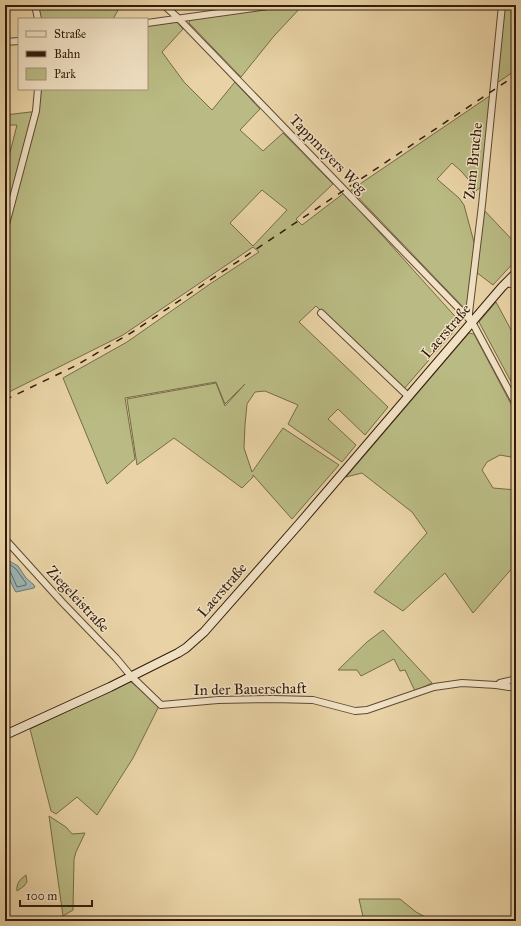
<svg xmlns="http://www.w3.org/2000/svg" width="521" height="926" font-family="'IM FELL Great Primer',serif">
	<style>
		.green { fill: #babb84; stroke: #766b48; fill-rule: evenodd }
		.water { fill: #9cb5b3; stroke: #717770 }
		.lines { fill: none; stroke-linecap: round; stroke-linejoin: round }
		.shore { stroke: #66685f; stroke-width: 1 }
		.street-casing { stroke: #5f4932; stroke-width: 8 }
		.secondary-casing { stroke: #311b0b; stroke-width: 10 }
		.street { stroke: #f1e2c5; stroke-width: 6 }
		.secondary { stroke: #f1e2c5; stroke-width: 8 }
		.rail { stroke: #311b0b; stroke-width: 1.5; stroke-dasharray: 7 7; stroke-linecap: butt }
		.labels { text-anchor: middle; stroke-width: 3; stroke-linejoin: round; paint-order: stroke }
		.street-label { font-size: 15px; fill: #311b0b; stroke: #f1e2c5 }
	</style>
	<rect width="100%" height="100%" fill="#e9d3a6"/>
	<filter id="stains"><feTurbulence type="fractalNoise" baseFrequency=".005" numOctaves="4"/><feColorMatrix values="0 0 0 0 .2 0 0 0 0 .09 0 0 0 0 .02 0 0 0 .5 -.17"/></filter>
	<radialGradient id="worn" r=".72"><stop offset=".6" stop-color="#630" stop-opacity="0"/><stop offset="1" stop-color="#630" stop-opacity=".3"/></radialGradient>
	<path class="green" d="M37,5H121L113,19H40Z
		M279,5H303L274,36L241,77L189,23L190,19L257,10Z
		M505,5H516V70L497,83Z
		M177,22L183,29L162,52L184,82L212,110L235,82L260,109L240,130L263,151L283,133L333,184L296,219L302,225L344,193L461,323L403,390L316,306L299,322L388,407L365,435L338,409L328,419L356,445L342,462L288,424L298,405L265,391L255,392L247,404L245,425L244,448L252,472L283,428L339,465L292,519L253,475V477L242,488L174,438L137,465L127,399L216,383L225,406L245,384L225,404L216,382L125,398L135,459L107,484L63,378L127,342L210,284L259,252L253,247L123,335L5,394V172L17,125H5V115L39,111L41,89H147V26ZM262,190L287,210L253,246L230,223Z
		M491,95L481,187L472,194L468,179L461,171L452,163L437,179L459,198L464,205L475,246L467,311L351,190Z
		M483,209L516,244V260L493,285L476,272Z
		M496,302L516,339V391L479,322Z
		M469,333L474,334L511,404C517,422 516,439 516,458L500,455L487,462L482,470L493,488L516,490L514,545L515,565L473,613L445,573L403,611L374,592L427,533L412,512L362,473L346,477Z
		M383,630L432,683L415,691L405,670L400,671L394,659L361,676L357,670H338L367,642Z
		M130,681L159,706L133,758L97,815L77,797L56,814L51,811L30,729Z
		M49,816L66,827L72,834L85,833L76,852L74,859L73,910L63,916Z
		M26,875L27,882L24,886L17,891C16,884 20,879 26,875Z
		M359,899H400L416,912L433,921H364Z"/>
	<path class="water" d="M5,556L11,562L18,566L26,578L34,585L35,587L34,588L16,592L15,591L5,570Z"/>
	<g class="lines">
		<path class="shore" d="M5,561L16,569L26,583V585L17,587L10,571L8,570H5"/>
		<defs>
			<path id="street" d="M35,5L38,19
				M164,5L179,19L469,319L472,322L516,404
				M147,23L275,5
				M5,42L19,41
				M5,228L36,111L38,89
				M506,283L516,285
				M321,313L408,396
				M469,319V313L482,205L502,5
				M5,539L62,602L116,658L131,676L161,705L218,700L272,699L313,700L355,711L367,710L434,687L462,683L496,685L516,688
				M500,683L516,679"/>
			<path id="secondary" d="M5,735L110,687L178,653L186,648L204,632L300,523L502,287L516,273"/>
		</defs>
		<use href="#street" class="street-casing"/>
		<use href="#secondary" class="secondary-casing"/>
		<use href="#street" class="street"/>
		<use href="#secondary" class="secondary"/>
		<path class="rail" d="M5,400L77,365L134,331L516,75"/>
	</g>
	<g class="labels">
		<g class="street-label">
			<text transform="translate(328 154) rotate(46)" y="5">Tappmeyers Weg</text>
			<text transform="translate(473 161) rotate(-84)" y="5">Zum Bruche</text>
			<text transform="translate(446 331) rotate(-49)" y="5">Laerstraße</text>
			<text transform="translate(222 590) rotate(-49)" y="5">Laerstraße</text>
			<text transform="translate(78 599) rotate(47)" y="5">Ziegeleistraße</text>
			<text transform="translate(250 689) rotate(-1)" y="5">In der Bauerschaft</text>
		</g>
	</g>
	<rect width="521" height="926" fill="none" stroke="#e9d3a6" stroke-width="20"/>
	<rect x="6" y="6" width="509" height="914" fill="none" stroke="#311b0b" stroke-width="2"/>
	<rect x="10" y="10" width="501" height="906" fill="none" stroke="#311b0b"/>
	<rect x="18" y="18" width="130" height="72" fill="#f1e2c5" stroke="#a4927b"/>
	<rect x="26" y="31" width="20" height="6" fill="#f1e2c5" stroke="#a4927b"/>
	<text x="54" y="38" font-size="12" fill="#311b0b">Straße</text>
	<rect x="26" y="51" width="20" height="6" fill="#311b0b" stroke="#a4927b"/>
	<text x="54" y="58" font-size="12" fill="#311b0b">Bahn</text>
	<rect x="26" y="68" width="20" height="12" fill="#babb84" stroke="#a4927b"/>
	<text x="54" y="78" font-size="12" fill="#311b0b">Park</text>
	<path d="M20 900v6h72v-6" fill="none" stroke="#311b0b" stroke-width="2"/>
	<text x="26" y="900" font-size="12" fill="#311b0b" stroke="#f1e2c5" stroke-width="3" paint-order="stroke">100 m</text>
	<rect width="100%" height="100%" filter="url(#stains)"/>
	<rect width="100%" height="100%" fill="url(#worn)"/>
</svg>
